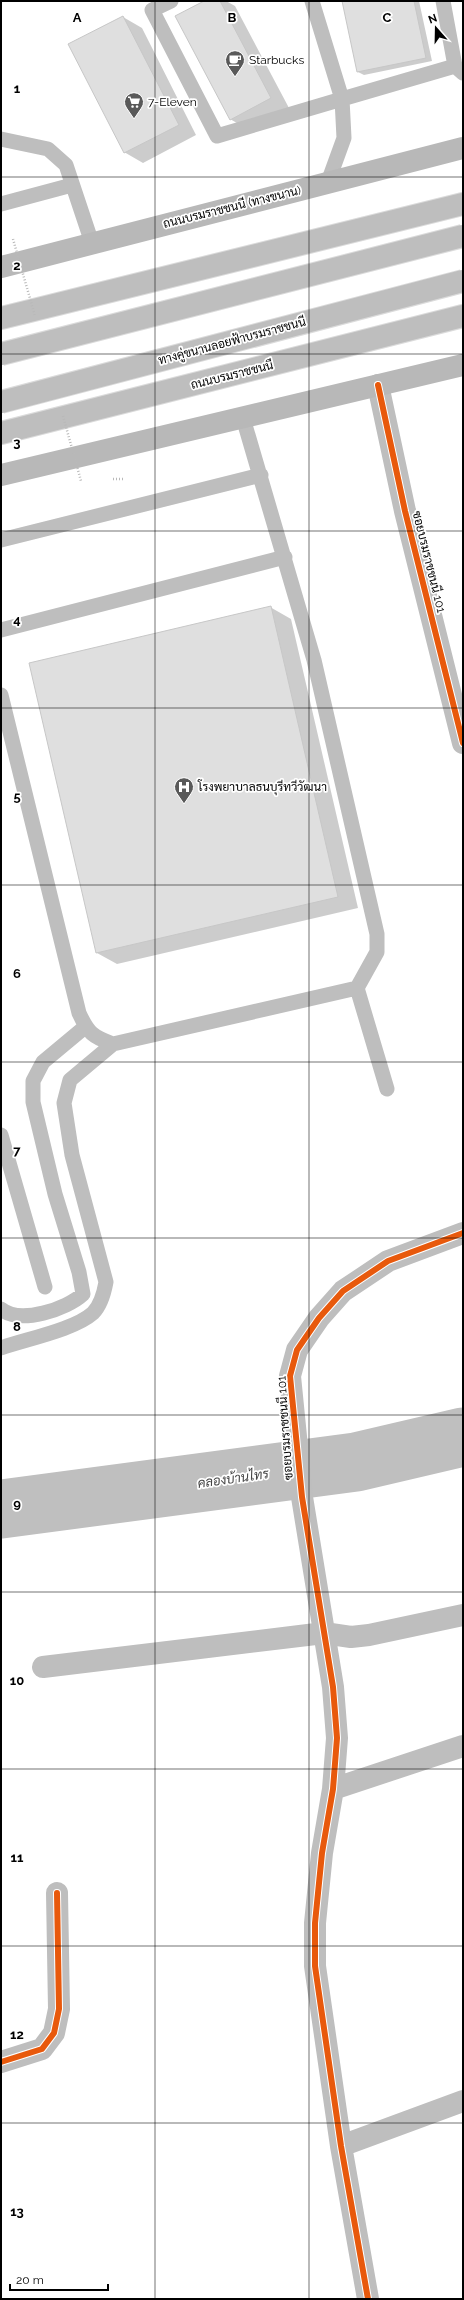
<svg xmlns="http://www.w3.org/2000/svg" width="464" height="2300" font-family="Raleway,Sarabun,sans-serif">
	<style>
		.shadow { fill: #0003 }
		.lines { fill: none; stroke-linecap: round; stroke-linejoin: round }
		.river { stroke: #bfbfbf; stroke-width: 59 }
		.building { fill: #dfdfdf; stroke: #c7c7c7 }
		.trunk-casing { stroke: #dbdbdb; stroke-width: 24 }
		.path { stroke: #b9b9b9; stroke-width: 2.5; stroke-dasharray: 1 2; stroke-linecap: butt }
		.service { stroke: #bebebe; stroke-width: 15 }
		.minor { stroke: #bebebe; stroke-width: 22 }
		.secondary { stroke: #b8b8b8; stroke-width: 22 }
		.trunk { stroke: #bebebe; stroke-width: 22 }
		.primary-bridge-casing { stroke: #dbdbdb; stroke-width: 24; stroke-linecap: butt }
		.path-bridge { stroke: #b9b9b9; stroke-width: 2.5; stroke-dasharray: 1 2; stroke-linecap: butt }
		.primary-bridge { stroke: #bebebe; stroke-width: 22 }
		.cycleway-casing { stroke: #fff; stroke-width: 8 }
		.cycleway { stroke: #e8590c; stroke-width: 6 }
		.grid { fill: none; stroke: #000; stroke-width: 1; stroke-opacity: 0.55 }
		.labels { text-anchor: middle; stroke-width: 3.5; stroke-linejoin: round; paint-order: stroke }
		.poi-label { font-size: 12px; fill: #000; stroke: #fff; text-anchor: start }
		.street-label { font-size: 12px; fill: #000; stroke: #fff }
		.water-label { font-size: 13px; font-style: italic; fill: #444; stroke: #fff }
		.grid-label { font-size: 13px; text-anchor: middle; font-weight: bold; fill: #000; stroke: #fff; stroke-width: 3.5; stroke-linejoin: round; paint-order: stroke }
	</style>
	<rect width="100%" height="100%" fill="#fff"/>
	<path class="shadow" d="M206,1H226L235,6L289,108L249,130L230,119Z
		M343,1H419L432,61L364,75L358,72Z
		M123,17L142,28L196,135L143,163L124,152Z
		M270,607L291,619L358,908L117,964L97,953Z"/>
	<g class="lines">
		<path class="river" d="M1,1509L356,1462L463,1437"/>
	</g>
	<path class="building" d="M204,1H220L271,98L230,120L175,16Z
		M342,1H414L426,58L357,72Z
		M123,16L179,125L124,153L68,44Z
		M271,606L338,897L96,953L29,663Z"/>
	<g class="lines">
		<defs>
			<path id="trunk" d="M1,318L463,204
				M1,433L463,316"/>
		</defs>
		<use href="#trunk" class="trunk-casing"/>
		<path class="path" d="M113,479H124"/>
		<path class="service" d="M171,1L152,10L217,136L342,99L312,1
			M443,1L455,66
			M1,139L48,149L66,165L92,243
			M328,182L344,138L342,99L455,66L463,73
			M1,204L72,185
			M243,418L314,660L377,934V952L357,988L387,1089
			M1,540L261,475
			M1,630L285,557
			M1,695L79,1013C88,1033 93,1037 113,1044
			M1,1135L45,1287
			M1,1309C20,1325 67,1309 83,1294L79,1272L55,1194L33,1102V1081L43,1062L85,1027
			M1,1348C26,1339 74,1330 93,1313C101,1305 104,1293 106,1282L72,1155L64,1103L70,1080L113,1044L357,988"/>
		<path class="minor" d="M378,385L405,511L463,743
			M43,1667L324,1633L351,1637L369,1635L463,1615
			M333,1789L463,1746
			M1,2062L42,2049L54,2033L59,2009L57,1893
			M341,2146L463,2101
			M368,2299L341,2146L315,1966V1923L322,1853L333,1789L337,1738L333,1687L302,1497L290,1376L297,1350L319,1318L343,1291L388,1261L463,1233"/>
		<path class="secondary" d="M1,267L463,148
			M1,475L463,365"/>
		<use href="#trunk" class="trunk"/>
		<defs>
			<path id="primary-bridge" d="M1,354L463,236
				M1,402L463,281"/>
		</defs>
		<use href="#primary-bridge" class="primary-bridge-casing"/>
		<path class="path-bridge" d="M13,239L35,316
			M63,416L81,481"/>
		<use href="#primary-bridge" class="primary-bridge"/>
		<defs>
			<path id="cycleway" d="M378,385L405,511L463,743
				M1,2062L42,2049L54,2033L59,2009L57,1893
				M368,2299L341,2146L315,1966V1923L322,1853L333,1789L337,1738L333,1687L302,1497L290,1376L297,1350L319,1318L343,1291L388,1261L463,1233"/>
		</defs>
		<use href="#cycleway" class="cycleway-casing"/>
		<use href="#cycleway" class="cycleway"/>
	</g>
	<path class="grid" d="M155,1V2299M309,1V2299M1,177H463M1,354H463M1,531H463M1,708H463M1,885H463M1,1062H463M1,1238H463M1,1415H463M1,1592H463M1,1769H463M1,1946H463M1,2123H463"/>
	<defs>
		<symbol id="cafe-pin" viewBox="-11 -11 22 30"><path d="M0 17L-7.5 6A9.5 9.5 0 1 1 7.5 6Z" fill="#595959" stroke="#fff"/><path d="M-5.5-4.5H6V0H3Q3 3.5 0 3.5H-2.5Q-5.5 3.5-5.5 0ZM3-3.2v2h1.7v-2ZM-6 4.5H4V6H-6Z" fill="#fff"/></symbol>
		<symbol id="supermarket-pin" viewBox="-11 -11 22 30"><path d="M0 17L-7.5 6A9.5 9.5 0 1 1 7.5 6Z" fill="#595959" stroke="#fff"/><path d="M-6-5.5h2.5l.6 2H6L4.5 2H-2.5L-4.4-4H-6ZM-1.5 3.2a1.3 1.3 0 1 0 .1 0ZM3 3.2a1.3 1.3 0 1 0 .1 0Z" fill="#fff"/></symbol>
		<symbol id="hospital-pin" viewBox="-11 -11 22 30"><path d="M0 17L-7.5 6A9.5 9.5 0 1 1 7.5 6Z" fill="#595959" stroke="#fff"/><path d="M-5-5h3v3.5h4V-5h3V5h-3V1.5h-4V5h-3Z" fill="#fff"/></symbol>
	</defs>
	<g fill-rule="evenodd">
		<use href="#cafe-pin" x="224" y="49" width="22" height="30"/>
		<use href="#supermarket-pin" x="123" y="91" width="22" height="30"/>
		<use href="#hospital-pin" x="173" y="776" width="22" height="30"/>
	</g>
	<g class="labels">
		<g class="poi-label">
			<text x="249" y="64">Starbucks</text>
			<text x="148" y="106">7-Eleven</text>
			<text x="198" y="791">โรงพยาบาลธนบุรีทวีวัฒนา</text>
		</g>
		<g class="street-label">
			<text transform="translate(232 207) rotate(-14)" y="4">ถนนบรมราชชนนี (ทางขนาน)</text>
			<text transform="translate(232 341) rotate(-15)" y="4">ทางคู่ขนานลอยฟ้าบรมราชชนนี</text>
			<text transform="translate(232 375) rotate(-14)" y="4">ถนนบรมราชชนนี</text>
			<text transform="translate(429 562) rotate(76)" y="4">ซอยบรมราชชนนี 101</text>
			<text transform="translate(285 1428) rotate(-94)" y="4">ซอยบรมราชชนนี 101</text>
		</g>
		<g class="water-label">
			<text transform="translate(233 1478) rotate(-8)" y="5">คลองบ้านไทร</text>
		</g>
	</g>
	<g class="grid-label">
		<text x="77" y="22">A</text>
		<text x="232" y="22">B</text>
		<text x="387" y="22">C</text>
		<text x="17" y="93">1</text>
		<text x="17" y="270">2</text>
		<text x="17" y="447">3</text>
		<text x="17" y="624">4</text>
		<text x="17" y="801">5</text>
		<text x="17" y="978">6</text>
		<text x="17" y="1155">7</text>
		<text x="17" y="1331">8</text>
		<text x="17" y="1508">9</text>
		<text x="17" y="1685">10</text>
		<text x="17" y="1862">11</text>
		<text x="17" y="2039">12</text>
		<text x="17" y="2216">13</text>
	</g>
	<rect width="464" height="2300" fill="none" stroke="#000000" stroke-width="4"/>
	<g transform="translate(436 28) rotate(340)" stroke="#ffffff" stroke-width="3" paint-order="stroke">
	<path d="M0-3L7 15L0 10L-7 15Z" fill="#000000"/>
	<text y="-6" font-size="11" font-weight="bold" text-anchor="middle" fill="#000000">N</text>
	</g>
	<path d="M10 2284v6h98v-6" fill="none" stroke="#000000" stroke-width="2"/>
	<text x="16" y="2284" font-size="12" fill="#000000" stroke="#ffffff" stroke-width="3" paint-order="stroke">20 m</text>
</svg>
